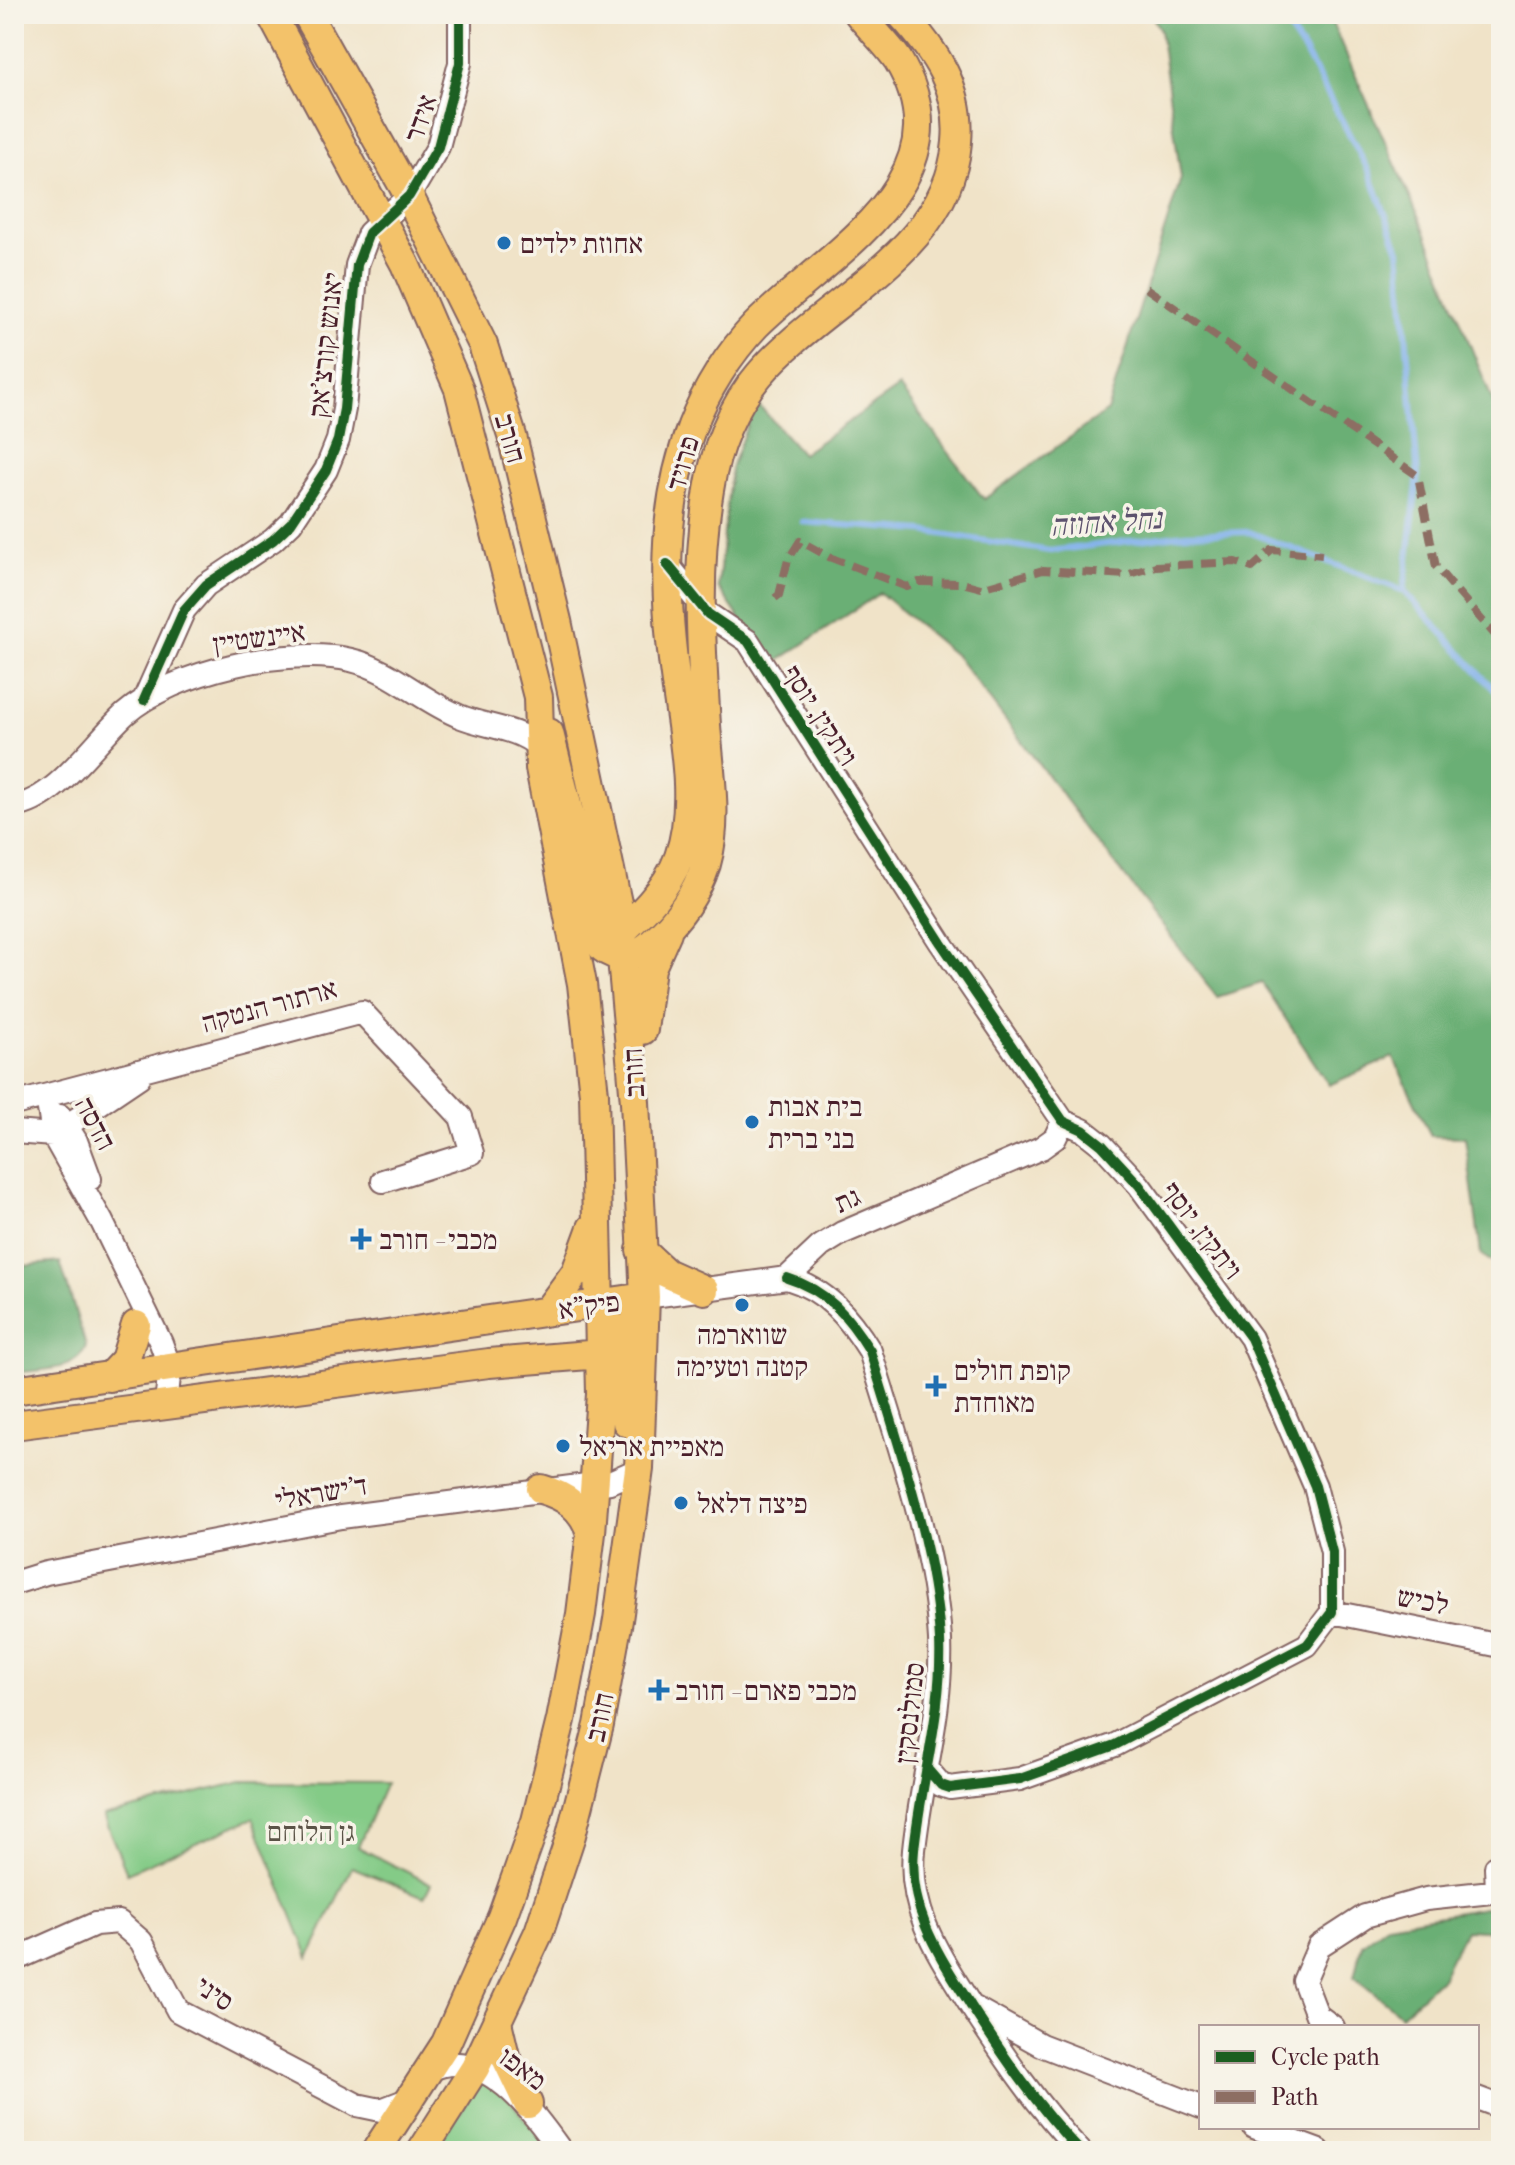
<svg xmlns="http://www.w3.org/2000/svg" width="1515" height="2165" font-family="'IM FELL French Canon','Frank Ruhl Libre',serif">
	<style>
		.green { fill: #84cb87; stroke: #677559; stroke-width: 2 }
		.forest { fill: #6baf74; stroke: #5a6750; stroke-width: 2 }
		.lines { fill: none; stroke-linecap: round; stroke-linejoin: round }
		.stream { stroke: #80b0eb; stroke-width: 6 }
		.minor-casing { stroke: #846462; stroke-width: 26 }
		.major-casing { stroke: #846462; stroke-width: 32 }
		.minor { stroke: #fff; stroke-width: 22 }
		.major { stroke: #f3c26a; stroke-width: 28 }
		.quiet { stroke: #8d6e63; stroke-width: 8; stroke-dasharray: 16 8; stroke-linecap: butt }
		.cycleway-casing { stroke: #f7f3e8; stroke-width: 15 }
		.cycleway { stroke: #1b5e20; stroke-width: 10 }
		.poi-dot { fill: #1f6fb2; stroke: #f7f3e8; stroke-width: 3 }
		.labels { text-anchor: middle; stroke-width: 7; stroke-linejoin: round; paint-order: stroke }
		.street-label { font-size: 28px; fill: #4a1f2b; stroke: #f7f3e8 }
		.poi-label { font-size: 28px; fill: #4a1f2b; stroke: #f7f3e8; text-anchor: start }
		.park-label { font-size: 28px; fill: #5b5347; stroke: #f7f3e8 }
		.water-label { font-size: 30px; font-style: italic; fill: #5d526e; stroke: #f7f3e8 }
	</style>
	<rect width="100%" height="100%" fill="#f7f3e8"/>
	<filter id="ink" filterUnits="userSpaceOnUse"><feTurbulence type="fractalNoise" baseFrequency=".0125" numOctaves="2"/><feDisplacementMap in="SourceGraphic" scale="16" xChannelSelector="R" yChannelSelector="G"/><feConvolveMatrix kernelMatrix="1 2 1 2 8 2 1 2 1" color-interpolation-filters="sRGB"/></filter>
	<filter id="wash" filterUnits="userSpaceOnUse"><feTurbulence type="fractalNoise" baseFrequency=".006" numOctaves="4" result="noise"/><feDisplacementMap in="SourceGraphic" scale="32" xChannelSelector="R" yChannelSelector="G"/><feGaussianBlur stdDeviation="1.8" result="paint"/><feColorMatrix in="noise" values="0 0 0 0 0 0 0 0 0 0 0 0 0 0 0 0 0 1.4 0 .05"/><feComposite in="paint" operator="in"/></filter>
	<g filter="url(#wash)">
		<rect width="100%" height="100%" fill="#f0e3c8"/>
		<path class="green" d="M242,1782L386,1783L358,1847L431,1884L424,1897L352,1867L309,1957L253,1818L127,1873L103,1816Z
			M481,2081L509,2099L552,2151H433Z"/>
		<path class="forest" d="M1151,14H1328L1421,222L1501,422V1269L1481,1254L1465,1137L1431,1136L1393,1057L1329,1085L1262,983L1217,997L957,657L880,593L772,665L718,587L731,468L756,402L802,454L899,387L984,499L1107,411L1181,178L1160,30Z
			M60,1262L86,1346C76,1373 40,1369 14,1373V1267Z
			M1484,1908L1501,1909V1932L1465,1930L1441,1978L1401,2015L1354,1977L1362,1944L1388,1924Z"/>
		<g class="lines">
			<path class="stream" d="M1279,14L1306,54L1369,171L1399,250L1418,476L1404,591
				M803,522L923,531L1050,551L1186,534L1249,532L1404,591L1501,697"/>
		</g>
	</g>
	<g filter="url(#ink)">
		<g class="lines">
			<defs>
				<path id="minor" d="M667,564L708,614L748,641L941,943L1063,1121L1083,1130L1102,1145L1139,1185L1251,1338L1315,1486L1332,1552V1612L1307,1645L1115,1745L1020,1779L950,1788L941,1785L928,1770
					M144,700L184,610L206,585L273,540L291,523L326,470L338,440L344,409L357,265L369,233L409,196L438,147L460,63V14
					M14,806C55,802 95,741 125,714C174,671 287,646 351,660C390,669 422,701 459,716C485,727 516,727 538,746
					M47,1096L53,1135L102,1222L161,1343L170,1368L166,1404
					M14,1104L362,1012L461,1117L472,1153L383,1181
					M60,1116L76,1141L90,1179
					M14,1132L53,1135L139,1077
					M787,1278C827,1290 849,1317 870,1351C897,1440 935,1548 940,1640C943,1711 921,1780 914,1850C908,1913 940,1956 971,2006C1005,2058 1037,2106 1080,2151
					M645,1297L787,1278L821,1246L842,1233L1041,1148L1055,1138L1063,1121
					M14,1583L46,1573L341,1517L610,1482L639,1469
					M1332,1612L1501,1646
					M1497,1891L1496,1867L1501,1865
					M14,1960L95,1924L119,1922L141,1941L178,2011L357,2105L381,2110L412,2098
					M975,2008L1041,2045L1201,2107
					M1333,2027L1317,2015L1304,1981L1319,1946L1365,1916L1426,1899L1501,1891
					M432,2069C485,2044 535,2115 561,2151
					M1477,2098L1501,2107
					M1254,2127L1319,2151"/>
				<path id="major" d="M271,14L405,264L459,389L538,697L540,768L582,984L594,1094L601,1394L591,1533L581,1614L561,1720L536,1821L502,1917L446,2043L376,2151
					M307,14L409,196L483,345L512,436L557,621L617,903L635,1102L645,1297L639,1469L618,1620L599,1725L571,1835L539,1932L475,2068L422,2151
					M549,733L603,948C618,960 638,956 652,943C676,922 696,895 706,864C719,820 709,770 706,725C701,647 696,568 709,490C715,450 732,406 759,375C823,299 948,253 957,142C962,89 935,51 901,14
					M611,941C637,918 667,891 679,857C698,803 683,738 676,683C664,597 660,509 692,426C706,390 729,353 756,325C827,254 971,180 898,60C887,44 871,29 859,14
					M643,1030L651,968L667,932
					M641,1250L666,1273L704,1290
					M548,1310L576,1272L592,1228
					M619,1329L623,1342L627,1422
					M109,1377L125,1360L136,1325
					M14,1390L645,1297
					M14,1425L489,1363L601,1354L623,1342L642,1309
					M541,1489C566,1496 583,1508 591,1533
					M497,2022L505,2056L528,2104"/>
			</defs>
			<use href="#minor" class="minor-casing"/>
			<use href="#major" class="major-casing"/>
			<use href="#minor" class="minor"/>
			<use href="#major" class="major"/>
			<path class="quiet" d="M1146,288L1418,476L1436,567L1501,642
				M775,598L779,595L788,560L800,541L829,557L907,587L919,582L962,583L981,588L1043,570L1126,575L1156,566L1236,562L1252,568L1272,550L1322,555"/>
			<defs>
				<path id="cycleway" d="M667,564L708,614L748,641L941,943L1063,1121L1083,1130L1102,1145L1139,1185L1251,1338L1315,1486L1332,1552V1612L1307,1645L1115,1745L1020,1779L950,1788L941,1785L928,1770
					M144,700L184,610L206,585L273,540L291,523L326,470L338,440L344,409L357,265L369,233L409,196L438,147L460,63V14
					M787,1278C827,1290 849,1317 870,1351C897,1440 935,1548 940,1640C943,1711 921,1780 914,1850C908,1913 940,1956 971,2006C1005,2058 1037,2106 1080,2151"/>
			</defs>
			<use href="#cycleway" class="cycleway-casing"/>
			<use href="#cycleway" class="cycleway"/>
		</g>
	</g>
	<g class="poi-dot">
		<circle cx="504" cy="243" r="8"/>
		<circle cx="752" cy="1122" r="8"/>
		<path d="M357 1227h8v8h8v8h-8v8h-8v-8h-8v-8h8z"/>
		<circle cx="742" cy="1305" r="8"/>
		<path d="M932 1374h8v8h8v8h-8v8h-8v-8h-8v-8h8z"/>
		<circle cx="563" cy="1446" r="8"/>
		<circle cx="681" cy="1503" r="8"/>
		<path d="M655 1678h8v8h8v8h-8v8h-8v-8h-8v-8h8z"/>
	</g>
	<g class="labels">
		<g class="street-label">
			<text transform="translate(420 118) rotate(-71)" y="10">אידר</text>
			<text transform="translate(325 345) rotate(-84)" y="10">יאנוש קורצ'אק</text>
			<text transform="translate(511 438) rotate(74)" y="10">חורב</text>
			<text transform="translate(682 463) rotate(-74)" y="10">פרויד</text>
			<text transform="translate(259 637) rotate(-8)" y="10">איינשטיין</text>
			<text transform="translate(821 715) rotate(57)" y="10">ויתקין, יוסף</text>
			<text transform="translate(269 1005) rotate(-15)" y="10">ארתור הנטקה</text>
			<text transform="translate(633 1073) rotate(-93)" y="10">חורב</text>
			<text transform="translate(96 1123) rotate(62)" y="10">הדסה</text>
			<text transform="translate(847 1199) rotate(-25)" y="10">גת</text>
			<text transform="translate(1203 1230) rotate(53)" y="10">ויתקין, יוסף</text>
			<text transform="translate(589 1305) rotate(-8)" y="10">פיק"א</text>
			<text transform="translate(321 1492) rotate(-10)" y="10">ד'ישראלי</text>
			<text transform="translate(1423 1600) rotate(11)" y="10">לכיש</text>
			<text transform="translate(909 1713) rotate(-84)" y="10">סמולנסקין</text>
			<text transform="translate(599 1717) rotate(-78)" y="10">חורב</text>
			<text transform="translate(215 1993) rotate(34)" y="10">סיני</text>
			<text transform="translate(523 2068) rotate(37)" y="10">מאפו</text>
		</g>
		<g class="poi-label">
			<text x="520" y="253">אחוזת ילדים</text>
			<text x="768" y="1116">בית אבות<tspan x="768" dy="32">בני ברית</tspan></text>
			<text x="379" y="1249">מכבי - חורב</text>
			<text x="742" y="1344" text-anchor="middle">שווארמה<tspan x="742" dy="32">קטנה וטעימה</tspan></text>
			<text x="954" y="1380">קופת חולים<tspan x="954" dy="32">מאוחדת</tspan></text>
			<text x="579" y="1456">מאפיית אריאל</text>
			<text x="697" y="1513">פיצה דלאל</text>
			<text x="675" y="1700">מכבי פארם - חורב</text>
		</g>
		<g class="park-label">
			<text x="311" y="1841">גן הלוחם</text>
		</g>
		<g class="water-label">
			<text transform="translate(1106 522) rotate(-4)" y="10">נחל אחוזה</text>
		</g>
	</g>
	<rect width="1515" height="2165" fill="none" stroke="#f7f3e8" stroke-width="48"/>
	<rect x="1199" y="2025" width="280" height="104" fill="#f7f3e8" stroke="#b29e9c" stroke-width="2"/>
	<rect x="1215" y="2051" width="40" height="12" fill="#1b5e20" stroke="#b29e9c" stroke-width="2"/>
	<text x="1271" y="2065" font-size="24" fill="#4a1f2b">Cycle path</text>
	<rect x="1215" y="2091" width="40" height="12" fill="#8d6e63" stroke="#b29e9c" stroke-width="2"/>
	<text x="1271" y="2105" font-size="24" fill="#4a1f2b">Path</text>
</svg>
